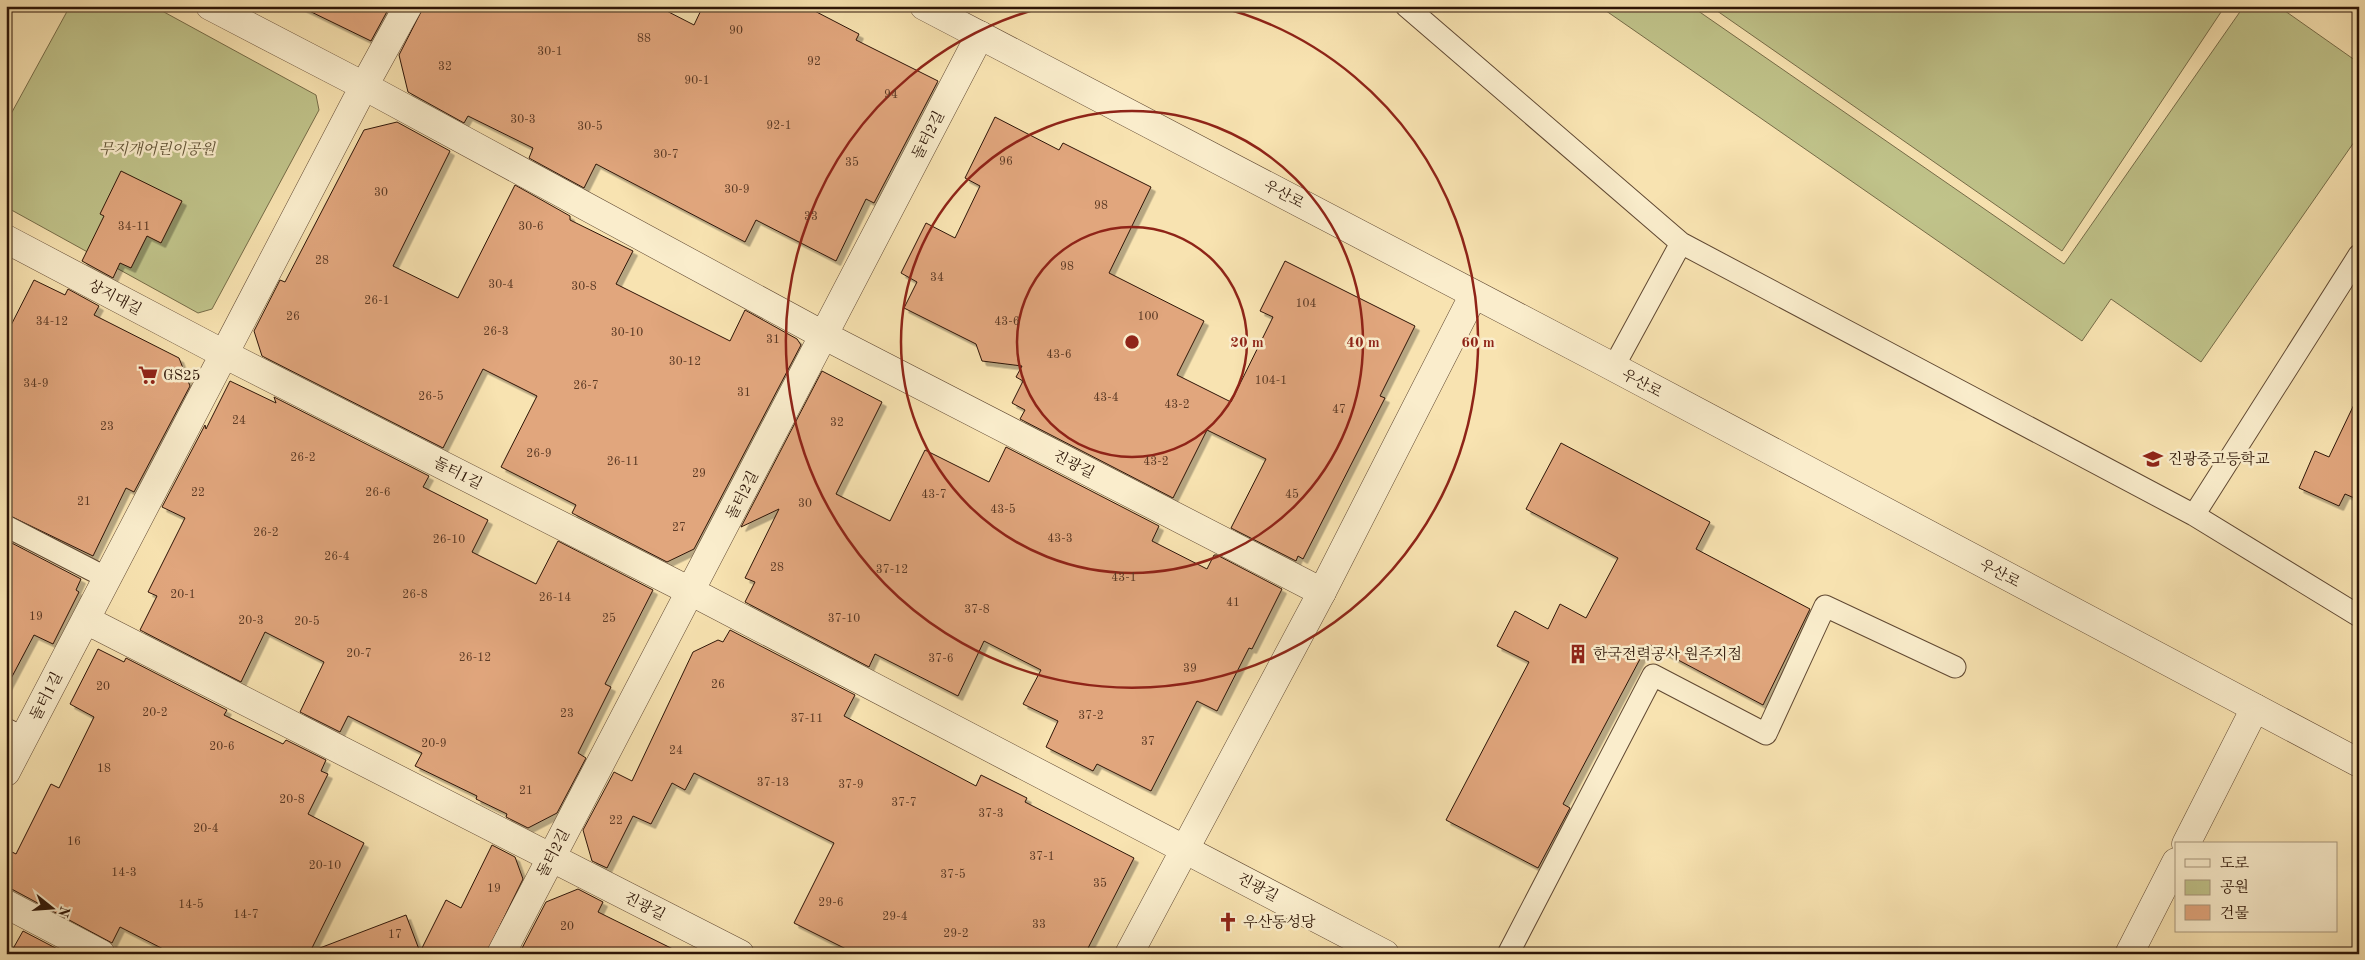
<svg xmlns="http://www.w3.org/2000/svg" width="2365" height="960" font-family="'Old Standard TT','Noto Serif KR',serif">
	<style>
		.green { fill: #c0c38a; stroke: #766c48 }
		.building { fill: #e1a67d; stroke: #2d1507; filter: url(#shadow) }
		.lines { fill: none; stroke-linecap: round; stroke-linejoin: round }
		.service-casing { stroke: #604832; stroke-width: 23 }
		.minor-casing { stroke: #604832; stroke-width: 29 }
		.tertiary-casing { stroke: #604832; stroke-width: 29 }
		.service { stroke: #faedcc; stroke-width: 21 }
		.minor { stroke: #faedcc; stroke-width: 28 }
		.tertiary { stroke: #faedcc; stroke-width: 28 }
		.ring { fill: none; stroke: #8f2418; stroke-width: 2.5 }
		.labels { text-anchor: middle; stroke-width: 5; stroke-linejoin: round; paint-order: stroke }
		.number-label { font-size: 12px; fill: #5a3924 }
		.street-label { font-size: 15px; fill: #2d1507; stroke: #faedcc }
		.park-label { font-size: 15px; font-style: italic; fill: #605235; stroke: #faedcc }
		.poi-label { font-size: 15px; fill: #2d1507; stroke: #faedcc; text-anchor: start }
		.centre { fill: #8f2418; stroke: #faedcc; stroke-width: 2.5 }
		.ring-label { font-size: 15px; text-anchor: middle; font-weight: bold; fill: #8f2418; stroke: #faedcc; stroke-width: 5; stroke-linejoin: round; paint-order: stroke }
	</style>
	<defs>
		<filter id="shadow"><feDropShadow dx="4.5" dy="4.5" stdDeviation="0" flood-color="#0004"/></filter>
	</defs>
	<rect width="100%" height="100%" fill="#f8e3b1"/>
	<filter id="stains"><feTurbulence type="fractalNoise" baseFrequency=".004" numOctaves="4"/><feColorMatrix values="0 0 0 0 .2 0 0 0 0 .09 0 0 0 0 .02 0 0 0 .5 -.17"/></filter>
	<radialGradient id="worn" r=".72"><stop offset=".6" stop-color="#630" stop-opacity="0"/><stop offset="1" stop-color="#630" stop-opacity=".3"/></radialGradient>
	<path class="green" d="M70,6H153L316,95L319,110L212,309L198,313L6,207V123Z
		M1599,6H1691L2064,264L2244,6H2278L2359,63V135L2201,362L2111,299L2082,341Z
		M1710,6H2225L2062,251Z"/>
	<path class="building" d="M299,6H390L371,41Z
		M424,6H657L694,25L703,6H805L859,34L856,40L938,81L874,203L866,199L836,261L756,220L745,242L596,164L584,188L529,158L533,148L468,116L464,123L408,92L399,55Z
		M995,117L1059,150L1063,143L1151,187L1109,273L1204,321L1177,375L1231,402L1273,317L1260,311L1285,261L1415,326L1380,396L1385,398L1303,559L1298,556L1296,561L1231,528L1266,459L1207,430L1173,498L1020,419L1025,410L1012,403L1023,381L1016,377L1022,366L982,361L976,344L904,308L917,282L901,273L926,223L955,238L980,186L965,178Z
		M397,122L450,151L393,266L458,298L515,185L570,216V220L633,251L616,284L730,341L745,310L797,339L801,345L694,549L667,562L572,513L576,505L501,467L537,396L483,369L443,448L262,356L254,331L280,280L285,282L364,130Z
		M121,171L182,201L161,243L147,236L131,268L120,263L113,278L82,261L104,216L100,214Z
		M34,280L65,295L68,289L99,306L94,315L179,358L190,386L134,492L126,488L93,556L6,514V335Z
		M822,371L882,402L836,494L890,521L925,450L989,482L1006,447L1159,526L1152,541L1207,569L1214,555H1217L1282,589L1252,649L1249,648L1217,711L1197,701L1151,791L1097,764L1093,771L1046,747L1058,721L1023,704L1041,670L984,641L958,696L875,654L869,667L745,602L755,582L745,578L779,509L741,527Z
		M230,381L276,403L274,397L429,476L423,487L488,520L472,552L536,584L558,541L653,590L605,684L611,687L578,753L586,758L557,813L528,828L506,817L507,814L476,799L477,796L415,766L422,753L348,716L340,732L300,712L324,662L265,632L241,682L140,630L157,596L148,592L185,518L162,507L205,425L206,429Z
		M2359,394V500L2345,494L2339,506L2299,488L2315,451L2329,457Z
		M1561,443L1710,522L1696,549L1810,609L1763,705L1648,644L1563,804L1570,808L1538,868L1446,820L1529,662L1497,646L1515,611L1548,629L1560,604L1586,618L1618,558L1526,509Z
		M6,540L81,579L76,590L79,592L53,644L34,635L6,688Z
		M730,630L855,695L844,716L976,786L981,775L1027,798L1025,802L1134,858L1085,954H856L794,923L834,843L694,773L685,790L672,783L651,824L633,816L607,868L592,861L583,830L614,772L632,781L693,652L718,640L723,642Z
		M98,649L124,662L126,658L227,710L224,715L283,744L286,740L326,760L321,771L328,774L308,814L364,843L309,954H173L120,927L112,943L6,886V849L16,854L51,784L59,788L94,717L70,704Z
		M492,845L515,857L523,879L486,954H312V951L406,915L420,952L446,900L461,908Z
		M578,889L603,902L598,912L683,954H519L546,902Z
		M23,931L67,954H10Z"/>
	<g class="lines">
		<defs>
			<path id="service" d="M1406,6L1681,243L1613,368
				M1681,243L2194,515L2359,255
				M2194,515L2359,616
				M6,526L107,578
				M6,729L24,738
				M1508,954L1653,675L1766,734L1825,606L1955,667"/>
			<path id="minor" d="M210,6L364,86L825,336L1322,592
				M6,239L224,354L692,592L1385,954
				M86,620L740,954
				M6,772L364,86L408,6
				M2186,844L2255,708
				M6,904L101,954
				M501,954L980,35
				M2129,954L2176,862"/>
			<path id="tertiary" d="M924,6L1602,361L2359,763
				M1129,954L1322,592L1474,294"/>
		</defs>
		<use href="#service" class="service-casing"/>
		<use href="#minor" class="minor-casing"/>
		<use href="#tertiary" class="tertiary-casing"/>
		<use href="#service" class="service"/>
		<use href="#minor" class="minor"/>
		<use href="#tertiary" class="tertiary"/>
	</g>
	<g class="ring">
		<circle cx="1132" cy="342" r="115"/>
		<circle cx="1132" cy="342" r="231"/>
		<path d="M1216 6A346 346 0 1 1 1048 6"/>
	</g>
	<defs>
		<symbol id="supermarket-bare" viewBox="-9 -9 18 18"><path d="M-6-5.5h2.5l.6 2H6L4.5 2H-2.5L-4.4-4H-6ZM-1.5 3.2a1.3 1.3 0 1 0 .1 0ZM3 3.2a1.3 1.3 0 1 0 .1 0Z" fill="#8f2418" stroke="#faedcc" stroke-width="2.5" paint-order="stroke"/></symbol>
		<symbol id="school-bare" viewBox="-9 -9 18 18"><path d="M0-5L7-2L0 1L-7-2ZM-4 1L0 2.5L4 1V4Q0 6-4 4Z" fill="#8f2418" stroke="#faedcc" stroke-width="2.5" paint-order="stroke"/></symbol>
		<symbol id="building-bare" viewBox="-9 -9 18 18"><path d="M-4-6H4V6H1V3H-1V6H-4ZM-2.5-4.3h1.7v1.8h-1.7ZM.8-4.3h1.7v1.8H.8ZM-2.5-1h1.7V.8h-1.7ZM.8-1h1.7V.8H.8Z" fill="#8f2418" stroke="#faedcc" stroke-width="2.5" paint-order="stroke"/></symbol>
		<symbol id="church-bare" viewBox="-9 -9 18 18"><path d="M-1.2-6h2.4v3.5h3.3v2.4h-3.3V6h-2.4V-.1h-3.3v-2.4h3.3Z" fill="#8f2418" stroke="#faedcc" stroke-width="2.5" paint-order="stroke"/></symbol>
	</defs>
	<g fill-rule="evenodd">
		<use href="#supermarket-bare" x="134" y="361" width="28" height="28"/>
		<use href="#school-bare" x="2139" y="445" width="28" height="28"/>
		<use href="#building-bare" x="1564" y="640" width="28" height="28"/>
		<use href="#church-bare" x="1214" y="908" width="28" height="28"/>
	</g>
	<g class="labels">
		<g class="number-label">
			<text x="736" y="34">90</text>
			<text x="644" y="42">88</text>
			<text x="550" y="55">30-1</text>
			<text x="814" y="65">92</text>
			<text x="445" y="70">32</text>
			<text x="697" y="84">90-1</text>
			<text x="891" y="98">94</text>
			<text x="523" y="123">30-3</text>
			<text x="779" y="129">92-1</text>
			<text x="590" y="130">30-5</text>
			<text x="666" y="158">30-7</text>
			<text x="1006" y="165">96</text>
			<text x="852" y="166">35</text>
			<text x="737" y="193">30-9</text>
			<text x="381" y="196">30</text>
			<text x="1101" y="209">98</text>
			<text x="811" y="220">33</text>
			<text x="134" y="230">34-11</text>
			<text x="531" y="230">30-6</text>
			<text x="322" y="264">28</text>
			<text x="1067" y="270">98</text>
			<text x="937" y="281">34</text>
			<text x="501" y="288">30-4</text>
			<text x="584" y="290">30-8</text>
			<text x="377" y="304">26-1</text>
			<text x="1306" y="307">104</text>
			<text x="293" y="320">26</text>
			<text x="1148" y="320">100</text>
			<text x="52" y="325">34-12</text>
			<text x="1007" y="325">43-6</text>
			<text x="496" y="335">26-3</text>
			<text x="627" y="336">30-10</text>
			<text x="773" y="343">31</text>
			<text x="1059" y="358">43-6</text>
			<text x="685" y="365">30-12</text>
			<text x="1271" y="384">104-1</text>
			<text x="36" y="387">34-9</text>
			<text x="586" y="389">26-7</text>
			<text x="744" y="396">31</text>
			<text x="431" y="400">26-5</text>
			<text x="1106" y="401">43-4</text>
			<text x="1177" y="408">43-2</text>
			<text x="1339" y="413">47</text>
			<text x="239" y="424">24</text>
			<text x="837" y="426">32</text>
			<text x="107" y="430">23</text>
			<text x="539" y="457">26-9</text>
			<text x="303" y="461">26-2</text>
			<text x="623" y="465">26-11</text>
			<text x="1156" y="465">43-2</text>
			<text x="699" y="477">29</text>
			<text x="198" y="496">22</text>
			<text x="378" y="496">26-6</text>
			<text x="934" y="498">43-7</text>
			<text x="1292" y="498">45</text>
			<text x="84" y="505">21</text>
			<text x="805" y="507">30</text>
			<text x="1003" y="513">43-5</text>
			<text x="679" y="531">27</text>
			<text x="266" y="536">26-2</text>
			<text x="1060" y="542">43-3</text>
			<text x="449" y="543">26-10</text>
			<text x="337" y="560">26-4</text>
			<text x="777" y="571">28</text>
			<text x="892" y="573">37-12</text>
			<text x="1124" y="581">43-1</text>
			<text x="183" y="598">20-1</text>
			<text x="415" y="598">26-8</text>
			<text x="555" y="601">26-14</text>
			<text x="1233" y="606">41</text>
			<text x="977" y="613">37-8</text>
			<text x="36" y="620">19</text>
			<text x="609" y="622">25</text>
			<text x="844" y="622">37-10</text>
			<text x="251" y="624">20-3</text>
			<text x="307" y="625">20-5</text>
			<text x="359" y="657">20-7</text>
			<text x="475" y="661">26-12</text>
			<text x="941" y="662">37-6</text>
			<text x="1190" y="672">39</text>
			<text x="718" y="688">26</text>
			<text x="103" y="690">20</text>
			<text x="155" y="716">20-2</text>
			<text x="567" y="717">23</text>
			<text x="1091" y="719">37-2</text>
			<text x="807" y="722">37-11</text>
			<text x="1148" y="745">37</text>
			<text x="434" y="747">20-9</text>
			<text x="222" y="750">20-6</text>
			<text x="676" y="754">24</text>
			<text x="104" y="772">18</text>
			<text x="773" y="786">37-13</text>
			<text x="851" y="788">37-9</text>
			<text x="526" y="794">21</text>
			<text x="292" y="803">20-8</text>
			<text x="904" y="806">37-7</text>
			<text x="991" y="817">37-3</text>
			<text x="616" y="824">22</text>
			<text x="206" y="832">20-4</text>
			<text x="74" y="845">16</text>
			<text x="1042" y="860">37-1</text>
			<text x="325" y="869">20-10</text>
			<text x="124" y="876">14-3</text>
			<text x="953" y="878">37-5</text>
			<text x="1100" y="887">35</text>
			<text x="494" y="892">19</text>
			<text x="831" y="906">29-6</text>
			<text x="191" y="908">14-5</text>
			<text x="246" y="918">14-7</text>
			<text x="895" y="920">29-4</text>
			<text x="1039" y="928">33</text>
			<text x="567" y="930">20</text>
			<text x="956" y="937">29-2</text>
			<text x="395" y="938">17</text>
		</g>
		<g class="street-label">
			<text transform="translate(928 135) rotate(-63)" y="5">돌터2길</text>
			<text transform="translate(1284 194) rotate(28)" y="5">우산로</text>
			<text transform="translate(115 297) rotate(28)" y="5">상지대길</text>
			<text transform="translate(1642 383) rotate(28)" y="5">우산로</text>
			<text transform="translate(1074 464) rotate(27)" y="5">진광길</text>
			<text transform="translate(458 473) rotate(27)" y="5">돌터1길</text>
			<text transform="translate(742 495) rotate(-63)" y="5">돌터2길</text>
			<text transform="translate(2000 573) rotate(28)" y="5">우산로</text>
			<text transform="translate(46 696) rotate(-63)" y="5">돌터1길</text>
			<text transform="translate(553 853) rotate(-62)" y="5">돌터2길</text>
			<text transform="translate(1258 887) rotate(28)" y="5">진광길</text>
			<text transform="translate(645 906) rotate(27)" y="5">진광길</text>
		</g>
		<g class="park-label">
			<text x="157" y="154">무지개어린이공원</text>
		</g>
		<g class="poi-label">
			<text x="163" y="380">GS25</text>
			<text x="2168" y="464">진광중고등학교</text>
			<text x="1593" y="659">한국전력공사 원주지점</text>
			<text x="1243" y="927">우산동성당</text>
		</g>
	</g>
	<circle cx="1132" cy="342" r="8" class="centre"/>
	<g class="ring-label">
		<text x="1247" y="347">20 m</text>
		<text x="1363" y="347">40 m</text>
		<text x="1478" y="347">60 m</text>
	</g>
	<rect width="2365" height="960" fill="none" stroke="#f8e3b1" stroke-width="25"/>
	<rect x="8" y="8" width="2350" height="945" fill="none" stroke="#2d1507" stroke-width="2.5"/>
	<rect x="12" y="12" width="2340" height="935" fill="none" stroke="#2d1507"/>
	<rect x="2175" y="842" width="162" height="90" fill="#faedcc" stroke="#a8977d"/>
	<rect x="2185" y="859" width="25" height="8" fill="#faedcc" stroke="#a8977d"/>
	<text x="2220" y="868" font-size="15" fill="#2d1507">도로</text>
	<rect x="2185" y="880" width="25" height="15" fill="#c0c38a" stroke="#a8977d"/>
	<text x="2220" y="892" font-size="15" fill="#2d1507">공원</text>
	<rect x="2185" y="905" width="25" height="15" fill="#e1a67d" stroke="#a8977d"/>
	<text x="2220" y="918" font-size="15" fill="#2d1507">건물</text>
	<g transform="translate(52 908) rotate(107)" stroke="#faedcc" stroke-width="4" paint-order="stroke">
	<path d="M0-4L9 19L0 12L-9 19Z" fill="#2d1507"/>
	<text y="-8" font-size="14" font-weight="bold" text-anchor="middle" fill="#2d1507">N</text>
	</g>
	<rect width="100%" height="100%" filter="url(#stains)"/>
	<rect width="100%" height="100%" fill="url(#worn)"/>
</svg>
